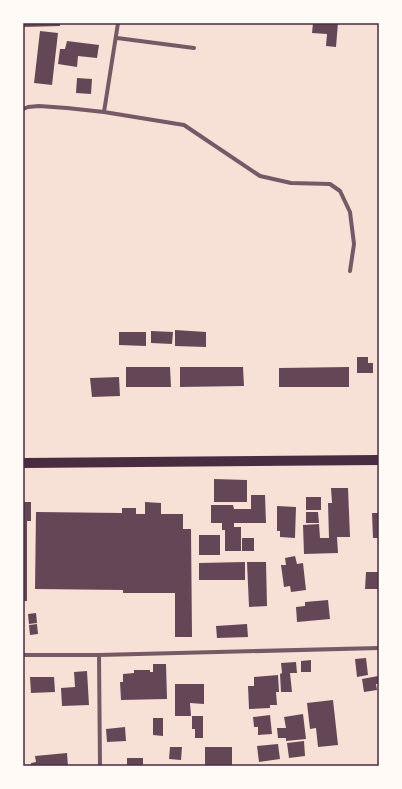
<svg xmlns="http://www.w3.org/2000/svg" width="402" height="789" font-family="Merriweather,serif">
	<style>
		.building { fill: #644757 }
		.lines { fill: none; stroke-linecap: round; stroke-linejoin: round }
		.minor { stroke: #755966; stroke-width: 4 }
		.primary { stroke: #4a2c40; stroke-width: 10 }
		.neatline { fill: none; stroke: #4a2c40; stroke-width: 1.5 }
	</style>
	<rect width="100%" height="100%" fill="#f7e1d7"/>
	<path class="building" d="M23,23H60V26L23,27Z
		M313,23H338L336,47L326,46L327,34L312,33Z
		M40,31L58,33L52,85L34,83Z
		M67,41L99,45L97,58L78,56L77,67L58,64L60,49H65Z
		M77,78L92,79L91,94L76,93Z
		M175,330L206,332V347L175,346Z
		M151,331L173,332L172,344L151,343Z
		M119,332H146V346L119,345Z
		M357,357H368V363H373V373H357Z
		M126,367H170L171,387H126Z
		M180,367H243L244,386L180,387Z
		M349,367V387H279V368Z
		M119,377L120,396L92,397L90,378Z
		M214,479L247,480V502H214Z
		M331,488H348L350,537H337L338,553L304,554L303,525L319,524L320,538H329L328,503H332Z
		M251,495H265L266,523H234V527H241V551H225V530H222V523H211V505H233L234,509H251Z
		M306,497H321V510H306Z
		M23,502H31V521H27V601H23Z
		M145,502L161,503V514H183V529H191L192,637H175V593H123V590L35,589L36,512L122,513V508H136V514H145Z
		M277,506L296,507L295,538L280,537V531H277Z
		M306,512H318L319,523H306Z
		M372,513H379V538H373Z
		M199,535H220V555H199Z
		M242,538H254V551H242Z
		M295,556L297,564L303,563L306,590L291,592L290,586L284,587L281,565H286L285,558Z
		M245,562V580H199V563Z
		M247,562H266L267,606L249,607Z
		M366,572H379V589H365Z
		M328,600L330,619L297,622L296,607L305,606V602Z
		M36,613L37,623L29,624L28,614Z
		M37,624L38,634L30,635L29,625Z
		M247,624L248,637L217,638L216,626Z
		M366,658L368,675L357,677L355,659Z
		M311,660V672H301V661Z
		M296,662L297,673H290L292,692H281L280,674L282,673L281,663Z
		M153,664H166L167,699L121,700L120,682H123V674L134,673V670H150V672H153Z
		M87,671L89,705L62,706L61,688L75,687L74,672Z
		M278,675L279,692H276L277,705H270V708L249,709L248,686H254V677Z
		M378,676L379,684H376L377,690L364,692L362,679Z
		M30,677H54L55,692L31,693Z
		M175,684H204V704L190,703L191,716H175Z
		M333,700L338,745L318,747L316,728L310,729L307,703Z
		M303,714L306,739L286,741V738H278L277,728H286L284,717Z
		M270,715L272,734L258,735V727H254L253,717Z
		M192,716H203V738H195V729H192Z
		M153,718H163V736L153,735Z
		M125,727L126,741L107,742L106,729Z
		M304,741L305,756L289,758L287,743Z
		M278,744L280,759L259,762L257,746Z
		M170,747H182L181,760L169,759Z
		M205,747H232V766H205Z
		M67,753L68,766H31V763L36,762L35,756Z
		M127,758H143V766H127Z"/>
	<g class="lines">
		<path class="minor" d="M117,38L194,48
			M23,109L28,107L39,106L67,108L104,112L184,125L260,176L291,183L330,184L340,191L350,212L354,244L350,271
			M104,112L118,23
			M23,655H99L379,648
			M99,655L100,766"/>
		<path class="primary" d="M23,463L379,460"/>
	</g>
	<rect width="402" height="789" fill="none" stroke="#fffaf5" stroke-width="48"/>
	<rect x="24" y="24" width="354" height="741" class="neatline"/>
</svg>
